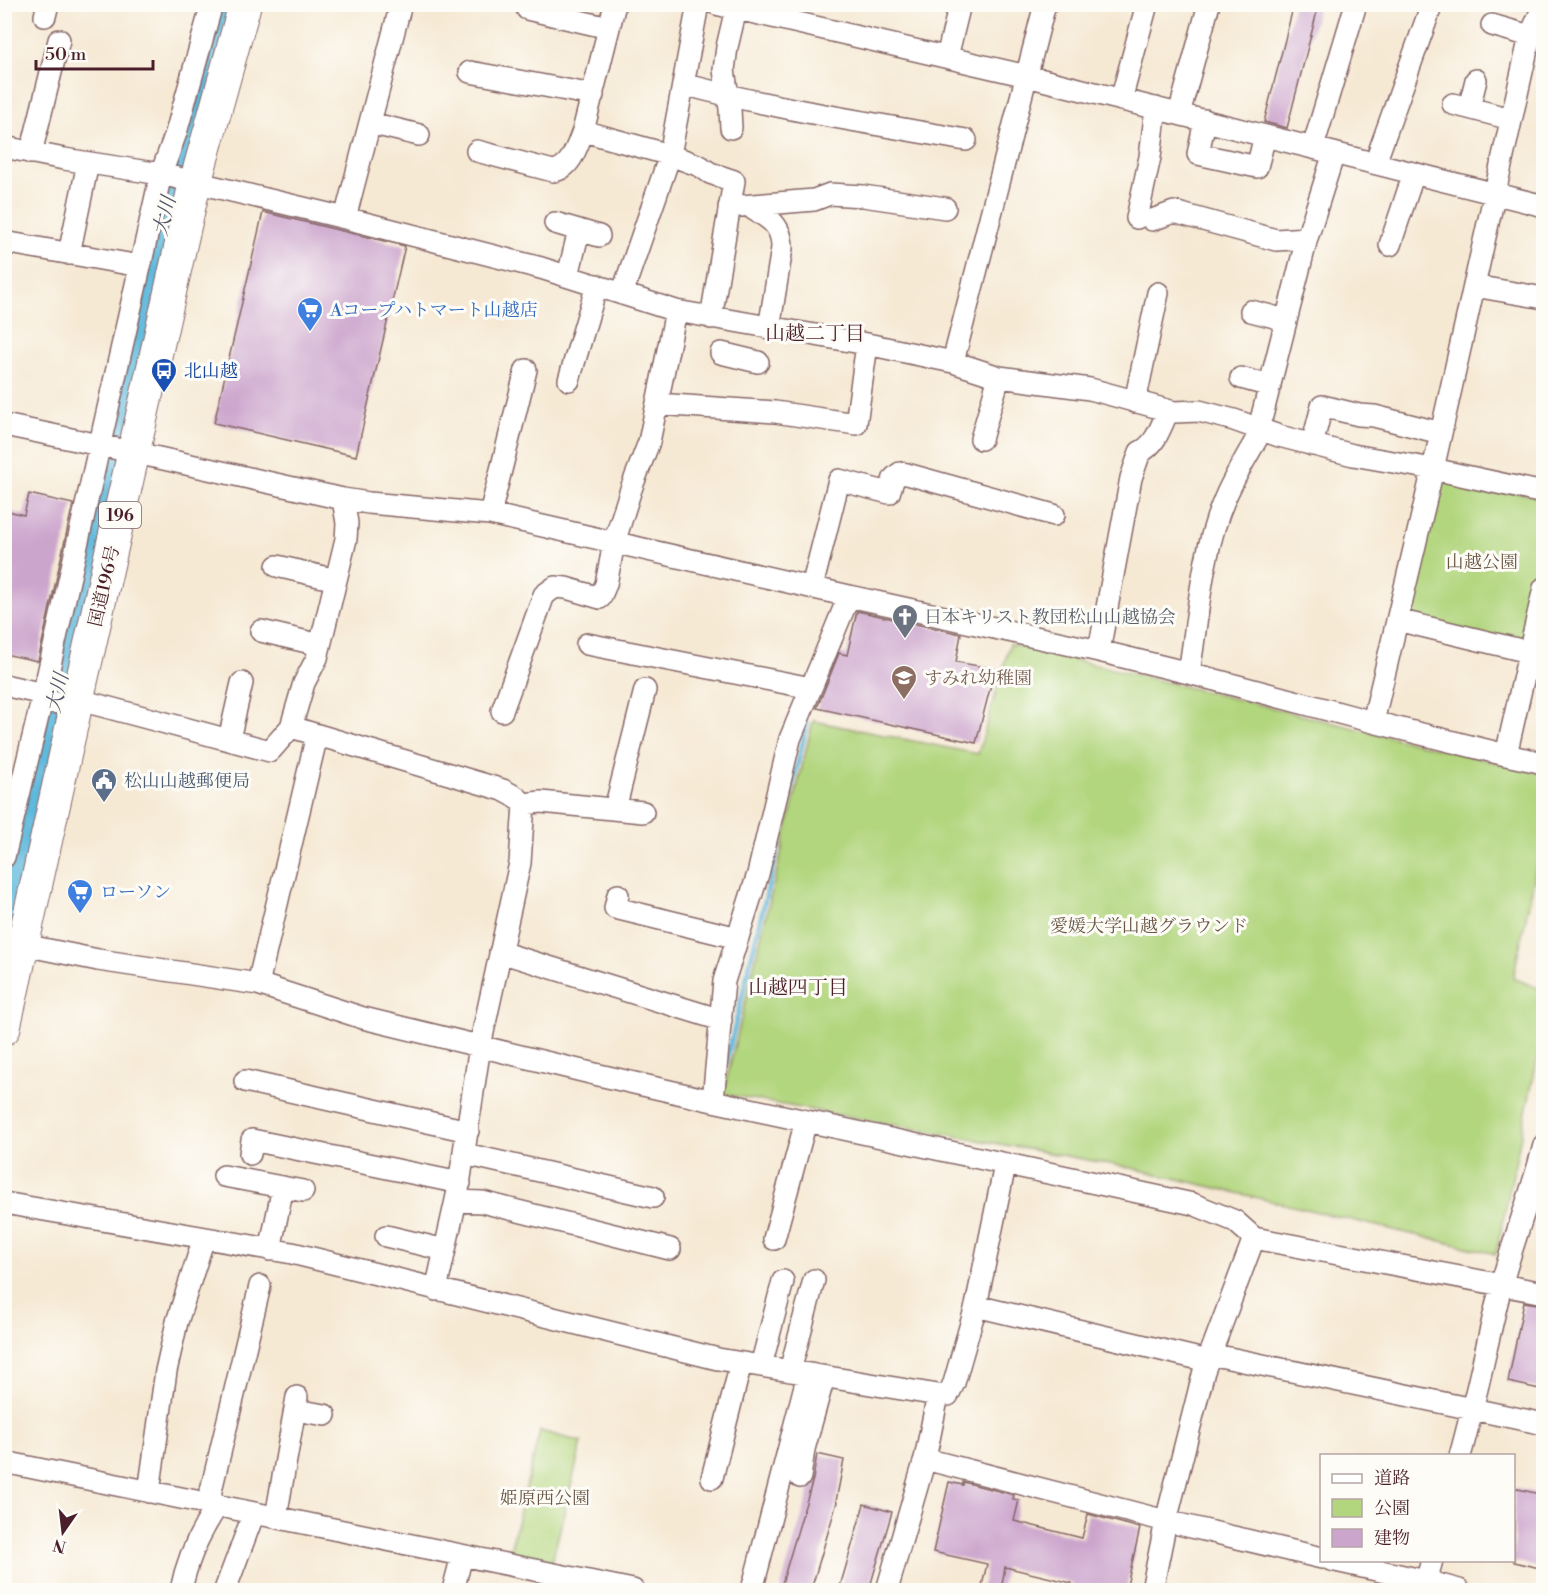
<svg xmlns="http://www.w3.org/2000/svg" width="1548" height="1595" font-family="'Libre Bodoni','Noto Serif JP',serif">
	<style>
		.green { fill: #b2d67e; stroke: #7e7a54; stroke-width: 1.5 }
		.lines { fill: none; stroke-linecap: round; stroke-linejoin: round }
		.stream { stroke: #5fb9dd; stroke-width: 4.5 }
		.river { stroke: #5fb9dd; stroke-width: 28 }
		.building { fill: #cca5cd }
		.minor-casing { stroke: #866666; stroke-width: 24 }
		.highway-casing { stroke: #866666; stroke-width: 34 }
		.minor { stroke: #fff; stroke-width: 21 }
		.highway { stroke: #fff; stroke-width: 32 }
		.labels { text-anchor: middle; stroke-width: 6; stroke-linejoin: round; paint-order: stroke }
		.shield { fill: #fdfcf7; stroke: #806168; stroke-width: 1.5 }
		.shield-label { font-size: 16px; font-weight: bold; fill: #4a1f2b }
		.shop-label { font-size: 18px; fill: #366cbe; stroke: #fdfcf7; text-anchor: start }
		.transit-label { font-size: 18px; fill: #164399; stroke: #fdfcf7; text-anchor: start }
		.park-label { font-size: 18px; fill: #695644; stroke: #fdfcf7 }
		.street-label { font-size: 18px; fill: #4a1f2b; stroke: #fdfcf7 }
		.worship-label { font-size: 18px; fill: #5b616d; stroke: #fdfcf7; text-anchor: start }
		.education-label { font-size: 18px; fill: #785e54; stroke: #fdfcf7; text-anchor: start }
		.service-label { font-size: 18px; fill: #4e5e75; stroke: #fdfcf7; text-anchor: start }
		.water-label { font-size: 20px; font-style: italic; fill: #515569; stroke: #fdfcf7 }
		.neighbourhood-label { font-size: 20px; fill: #4a1f2b; stroke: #fdfcf7 }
	</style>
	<rect width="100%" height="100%" fill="#fdfcf7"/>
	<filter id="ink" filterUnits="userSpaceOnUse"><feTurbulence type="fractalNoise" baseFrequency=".0167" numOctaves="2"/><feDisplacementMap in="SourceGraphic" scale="12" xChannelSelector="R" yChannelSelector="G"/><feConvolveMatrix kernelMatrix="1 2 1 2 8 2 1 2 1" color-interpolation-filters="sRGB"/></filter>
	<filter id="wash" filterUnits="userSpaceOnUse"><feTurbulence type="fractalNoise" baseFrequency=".008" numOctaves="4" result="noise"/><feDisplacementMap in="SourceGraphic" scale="24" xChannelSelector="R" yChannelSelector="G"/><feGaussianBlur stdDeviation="1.35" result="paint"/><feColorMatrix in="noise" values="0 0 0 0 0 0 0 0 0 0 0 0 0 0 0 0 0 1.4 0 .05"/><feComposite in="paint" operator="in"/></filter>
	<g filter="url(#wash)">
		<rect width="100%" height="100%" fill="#f6e9d4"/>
		<path class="green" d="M1440,475L1543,498V563L1525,646L1407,617Z
			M1010,644L1543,774V837L1513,978L1543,990V1032L1496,1254L1127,1167L723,1094L813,721L978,754Z
			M540,1431L582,1442L551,1565L509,1555Z"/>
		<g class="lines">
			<path class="stream" d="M726,1063L807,724"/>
			<path class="river" d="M116,431L166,206L225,4
				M4,923L13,879L77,613L110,463"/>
		</g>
		<g id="blocks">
			<path class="building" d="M1294,4H1319L1287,128L1264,122Z
				M263,212L405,246L356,456L214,423Z
				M29,494L73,504L38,661L4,654V510L24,515Z
				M857,611L961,634L956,662L995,669L976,743L817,708L839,653L847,655Z
				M1524,1302L1544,1305V1390L1508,1382Z
				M817,1454L844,1460L836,1501L837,1502L811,1590H780L813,1479Z
				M949,1482L963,1485V1482L1014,1495L1013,1499L1019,1500L1014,1521L1082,1538L1088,1514L1140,1528L1126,1590H1070L1072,1583L1005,1567L1001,1590H981L987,1564L933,1552Z
				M1514,1488L1544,1495V1569L1514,1562Z
				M864,1504L892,1512L869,1590H839Z"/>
		</g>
	</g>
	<g filter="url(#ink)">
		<use href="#blocks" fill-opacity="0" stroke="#866666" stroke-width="1.5"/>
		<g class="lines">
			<defs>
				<path id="minor" d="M716,4L1027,76L1544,206
					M527,9L609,28
					M45,16L48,4
					M1492,25L1530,36
					M947,57L960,4
					M470,72L593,95
					M683,84C776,109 871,123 966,140
					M1121,100L1147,4
					M1453,104L1511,119
					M1469,108L1476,80
					M1179,114L1209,4
					M1205,120L1198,154L1257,167L1265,136
					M370,123L419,135
					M731,128L730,109L724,70L727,47L736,9
					M583,131L670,155L700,166L710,173L734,181L711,318
					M4,147L64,159L161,174L345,218L541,268L676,311L867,344L953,362L999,377L1090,389L1174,412L1199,411L1234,420L1279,436L1353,455L1433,469L1544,493
					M1313,147L1356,4
					M477,151L553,171C571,169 577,146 583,131L615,4
					M31,153L59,40
					M1375,163L1432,4
					M750,206C756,213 759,212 766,217C778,225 782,235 782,248L769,329
					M729,207L814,200L830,194L863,196L945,208
					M345,218L401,4
					M1137,218L1150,157L1156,108
					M1152,220L1174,212L1276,240L1307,238
					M555,223L599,236
					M4,242L140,266
					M1390,245L1414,173
					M69,254L88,163
					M568,276L579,230
					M1474,286L1544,298
					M622,294L670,155L698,4
					M1251,311L1286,320
					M721,353L758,362
					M953,362L1045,4
					M1241,378L1270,386
					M569,380L597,285
					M1135,402L1158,293
					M657,404L775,412L856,424L867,344
					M1262,416L1307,238L1334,153
					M4,425C118,448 230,474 343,499L369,503L490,514L849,596L1099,651L1189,673L1373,722L1506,755L1544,763
					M981,439L999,377
					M1312,445L1322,406L1359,415L1374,416L1441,433
					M490,514L526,370
					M277,566L336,580
					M812,587L839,480L889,493L894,478L900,473L907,474L1054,515
					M1397,620L1529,652
					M261,631L320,645
					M587,644L811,688
					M1099,651L1131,478L1140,452C1156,445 1161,426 1168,411
					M1189,673C1198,617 1202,550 1225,498C1235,475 1249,452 1262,430
					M4,685L43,694
					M42,700C61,704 72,706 91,703L270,751L291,727L503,790L516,797L524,804L520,863L480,1046L458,1191L436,1290
					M502,711L544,595L555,587L566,588L600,598L606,584L614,543L631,489L649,442L676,311
					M1373,722L1433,469L1530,36L1544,5
					M291,727L304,683L317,658L346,539L347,523L343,499
					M229,739L242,683
					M1506,755L1544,588
					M524,804L541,802L643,812
					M615,809L645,690
					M4,857L42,700L161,174L176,133L212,4
					M618,895L615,908L738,938
					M24,945L98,960L258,984L363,1018L599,1075L713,1101L1193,1204L1235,1221L1254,1238L1544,1293
					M500,952L721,1020
					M258,984L317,735
					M245,1081L468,1131
					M713,1101L724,981L758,874L790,739L849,596
					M250,1154L252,1140L460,1183
					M465,1154L653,1197
					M224,1176L303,1191
					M456,1201L482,1202L670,1249
					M4,1203L292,1253L718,1359L938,1395L925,1459L887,1590
					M386,1236L445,1250
					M774,1239L806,1121
					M270,1250L283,1187
					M976,1306L1208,1361
					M1210,1354L1544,1424
					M761,1366L783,1281
					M790,1371L814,1280
					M938,1395H948L954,1383L976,1306L1005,1165
					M295,1410L325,1415
					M1460,1456C1476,1399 1487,1342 1501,1286C1514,1238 1532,1192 1544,1145
					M925,1459L1166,1521L1322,1558
					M4,1462L633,1590
					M800,1477L804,1449L824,1377
					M712,1478L741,1363
					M149,1492L166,1371L177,1322L204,1238
					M208,1503L260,1286
					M276,1517L297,1397
					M1331,1560L1426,1581L1459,1590
					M181,1590C187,1560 200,1531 218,1505
					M225,1590L254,1513
					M453,1590L462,1556
					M752,1590L808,1374
					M1152,1590L1166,1521L1204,1371L1254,1238
					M1424,1590L1432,1560"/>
				<path id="highway" d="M4,1029L76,706L193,191L245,4"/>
			</defs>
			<use href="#minor" class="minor-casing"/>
			<use href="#highway" class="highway-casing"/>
			<use href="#minor" class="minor"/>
			<use href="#highway" class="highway"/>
		</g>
	</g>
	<defs>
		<symbol id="supermarket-pin" viewBox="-11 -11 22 30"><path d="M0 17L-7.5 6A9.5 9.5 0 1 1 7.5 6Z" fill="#3f7fe0" stroke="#fdfcf7"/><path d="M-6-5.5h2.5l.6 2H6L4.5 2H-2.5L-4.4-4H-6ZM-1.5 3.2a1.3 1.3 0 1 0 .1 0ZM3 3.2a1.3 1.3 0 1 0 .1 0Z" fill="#fff"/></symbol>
		<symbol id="bus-pin" viewBox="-11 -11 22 30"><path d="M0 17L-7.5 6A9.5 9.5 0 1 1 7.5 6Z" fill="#1a4fb4" stroke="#fdfcf7"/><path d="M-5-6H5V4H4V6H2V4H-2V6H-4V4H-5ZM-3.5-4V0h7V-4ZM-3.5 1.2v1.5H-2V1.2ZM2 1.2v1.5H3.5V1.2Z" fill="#fff"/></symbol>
		<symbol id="church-pin" viewBox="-11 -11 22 30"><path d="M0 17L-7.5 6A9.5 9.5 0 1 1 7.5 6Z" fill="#6b7280" stroke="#fdfcf7"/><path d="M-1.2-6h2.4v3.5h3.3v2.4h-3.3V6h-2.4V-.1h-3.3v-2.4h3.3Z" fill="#fff"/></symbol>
		<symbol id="school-pin" viewBox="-11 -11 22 30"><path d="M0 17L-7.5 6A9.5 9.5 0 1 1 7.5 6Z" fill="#8d6e63" stroke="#fdfcf7"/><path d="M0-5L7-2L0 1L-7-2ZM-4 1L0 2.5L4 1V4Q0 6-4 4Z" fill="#fff"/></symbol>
		<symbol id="civic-pin" viewBox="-11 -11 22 30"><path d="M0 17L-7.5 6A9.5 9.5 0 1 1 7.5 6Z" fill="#5c6f8a" stroke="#fdfcf7"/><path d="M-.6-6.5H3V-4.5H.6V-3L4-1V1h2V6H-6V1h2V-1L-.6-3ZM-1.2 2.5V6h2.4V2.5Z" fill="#fff"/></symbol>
	</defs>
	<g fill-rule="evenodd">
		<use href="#supermarket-pin" x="295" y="295" width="30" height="40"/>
		<use href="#bus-pin" x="149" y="356" width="30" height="40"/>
		<use href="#church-pin" x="890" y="602" width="30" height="40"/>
		<use href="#school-pin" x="889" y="663" width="30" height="40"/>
		<use href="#civic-pin" x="89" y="766" width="30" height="40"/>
		<use href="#supermarket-pin" x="65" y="877" width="30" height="40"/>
	</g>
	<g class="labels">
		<rect class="shield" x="99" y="502" width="42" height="26" rx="4.5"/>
		<g class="shield-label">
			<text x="120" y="521">196</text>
		</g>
		<g class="shop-label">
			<text x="330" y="316">Aコープハトマート山越店</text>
			<text x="100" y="898">ローソン</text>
		</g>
		<g class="transit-label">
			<text x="184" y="377">北山越</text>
		</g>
		<g class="park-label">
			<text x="1482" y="568">山越公園</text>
			<text x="1149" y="932">愛媛大学山越グラウンド</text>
			<text x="545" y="1504">姫原西公園</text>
		</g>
		<g class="street-label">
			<text transform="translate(104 586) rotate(-77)" y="6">国道196号</text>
		</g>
		<g class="worship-label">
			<text x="924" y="623">日本キリスト教団松山山越協会</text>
		</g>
		<g class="education-label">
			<text x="924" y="684">すみれ幼稚園</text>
		</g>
		<g class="service-label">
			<text x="124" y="787">松山山越郵便局</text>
		</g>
		<g class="water-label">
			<text transform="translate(164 216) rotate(-76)" y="7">大川</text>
			<text transform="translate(57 693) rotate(-77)" y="7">大川</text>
		</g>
		<g class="neighbourhood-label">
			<text x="815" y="340">山越二丁目</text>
			<text x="798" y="994">山越四丁目</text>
		</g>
	</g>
	<rect width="1548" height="1595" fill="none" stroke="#fdfcf7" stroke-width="24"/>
	<rect x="1320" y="1454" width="195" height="108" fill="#fdfcf7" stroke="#b5a4a5" stroke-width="1.5"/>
	<rect x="1332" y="1474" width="30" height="9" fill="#ffffff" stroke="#b5a4a5" stroke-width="1.5"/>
	<text x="1374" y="1484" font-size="18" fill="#4a1f2b">道路</text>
	<rect x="1332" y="1499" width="30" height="18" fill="#b2d67e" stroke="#b5a4a5" stroke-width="1.5"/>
	<text x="1374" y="1514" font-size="18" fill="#4a1f2b">公園</text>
	<rect x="1332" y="1529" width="30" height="18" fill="#cca5cd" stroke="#b5a4a5" stroke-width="1.5"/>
	<text x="1374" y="1544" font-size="18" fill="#4a1f2b">建物</text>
	<g transform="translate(63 1532) rotate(194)" stroke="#fdfcf7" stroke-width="4.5" paint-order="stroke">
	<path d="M0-4.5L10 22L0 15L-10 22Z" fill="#4a1f2b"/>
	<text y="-9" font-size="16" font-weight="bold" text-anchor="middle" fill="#4a1f2b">N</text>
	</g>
	<path d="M36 60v9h117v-9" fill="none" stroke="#4a1f2b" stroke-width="3"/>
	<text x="45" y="60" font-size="18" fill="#4a1f2b" stroke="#fdfcf7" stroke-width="4.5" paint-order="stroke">50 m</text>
</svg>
